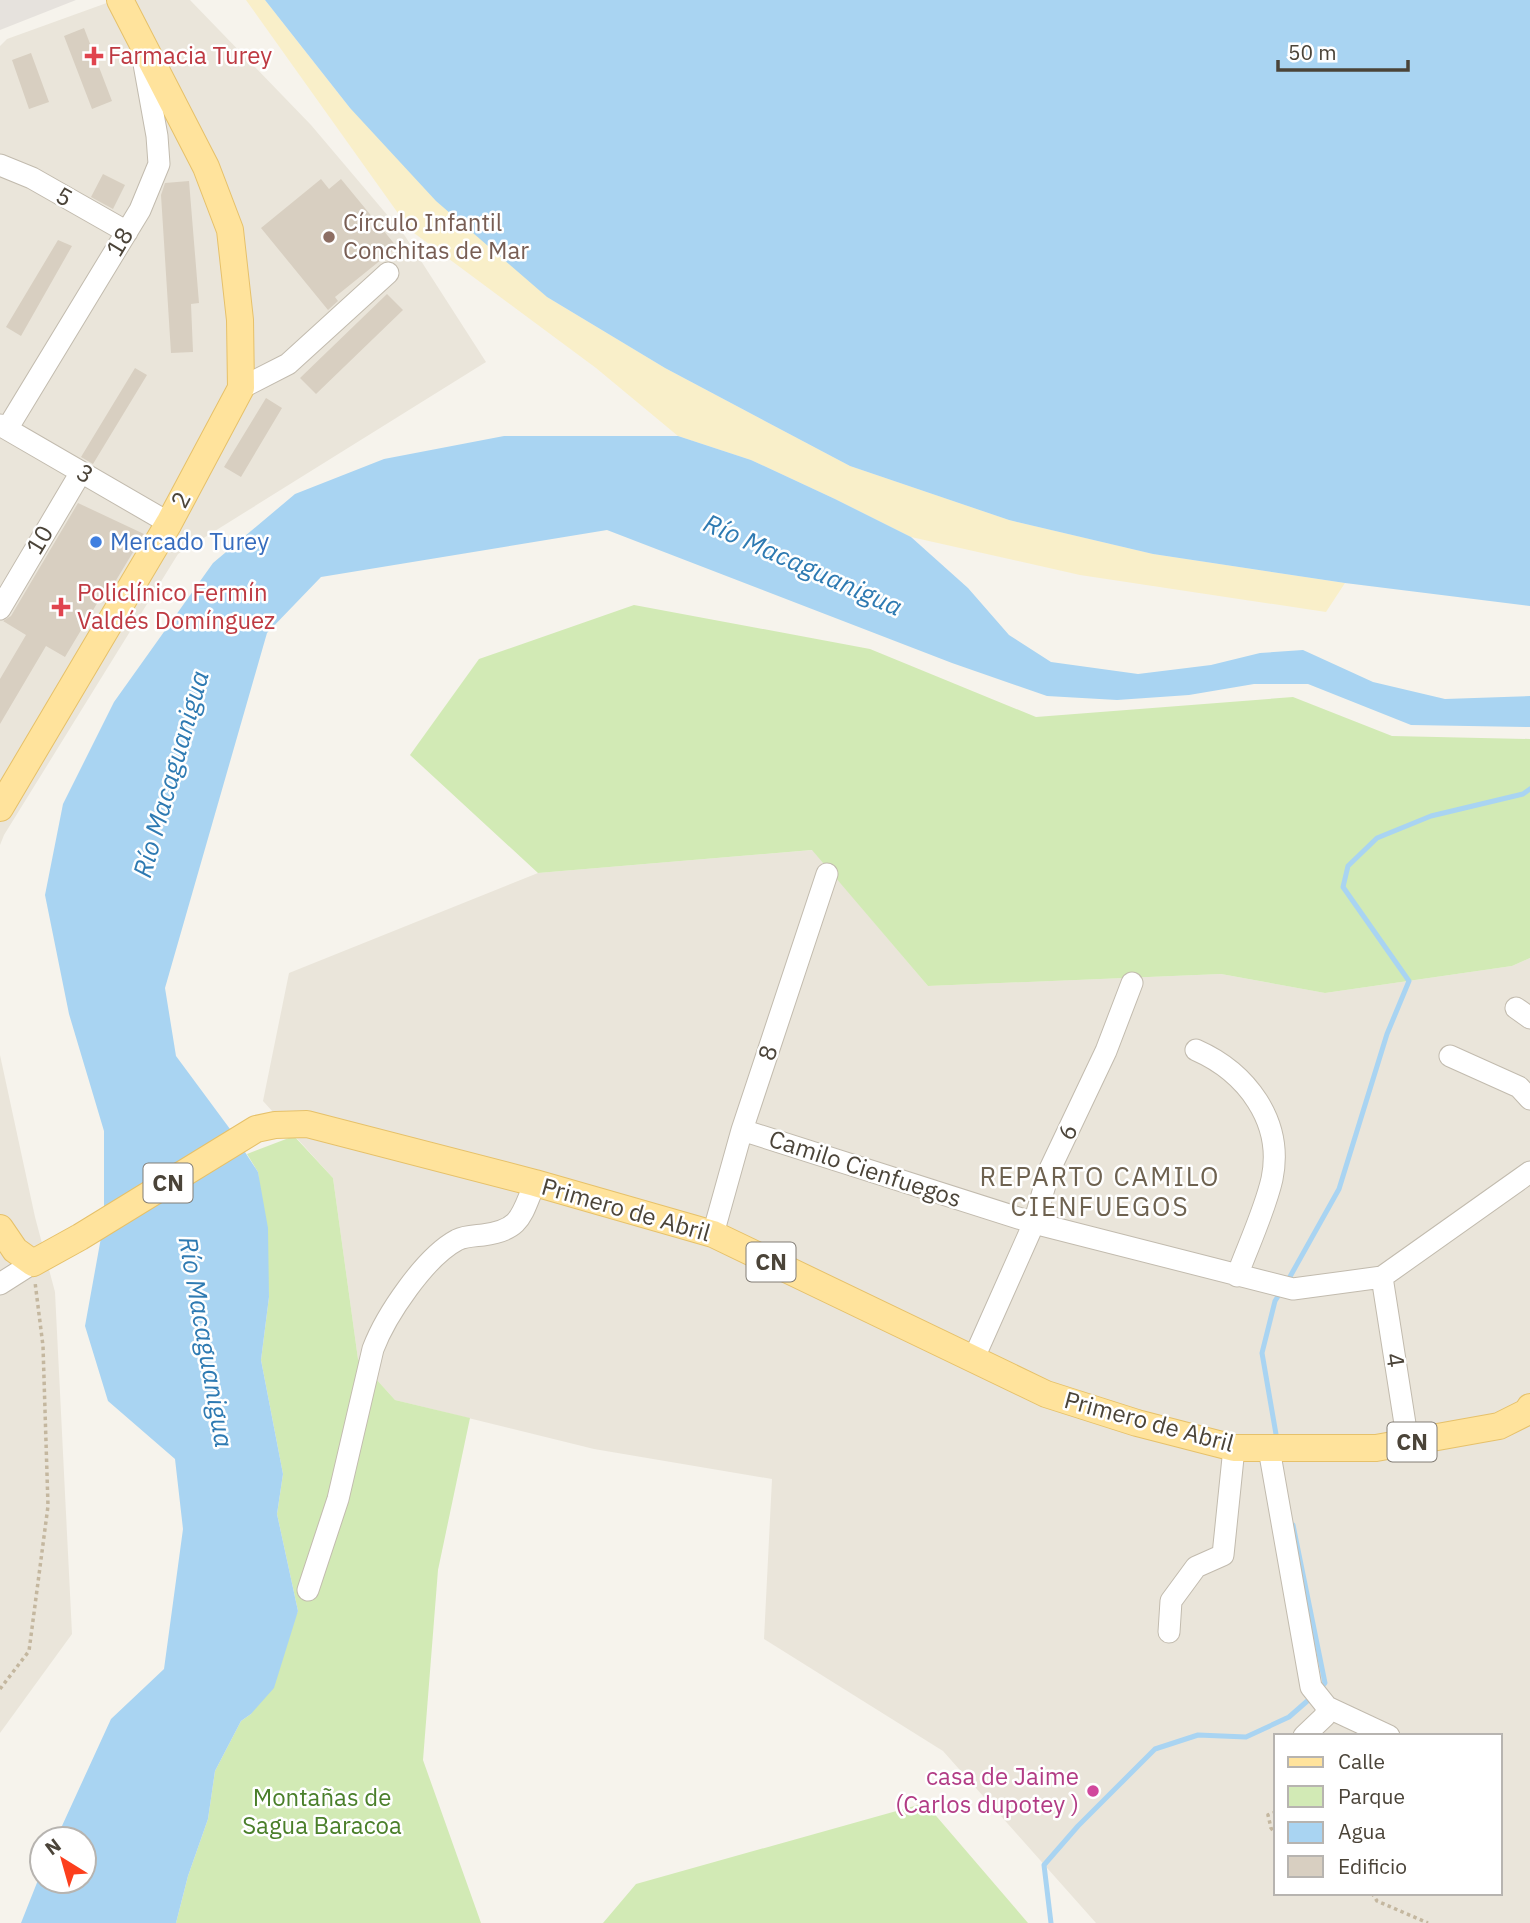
<svg xmlns="http://www.w3.org/2000/svg" width="1530" height="1923" font-family="'IBM Plex Sans',sans-serif">
	<style>
		.residential { fill: #eae5da; fill-rule: evenodd }
		.industrial { fill: #e6e2dd }
		.green { fill: #d2eab5 }
		.sand { fill: #f9efc9 }
		.water { fill: #a9d4f2 }
		.lines { fill: none; stroke-linecap: round; stroke-linejoin: round }
		.stream { stroke: #a9d4f2; stroke-width: 5 }
		.building { fill: #d8cfc1 }
		.minor-casing { stroke: #c2bbae; stroke-width: 23 }
		.major-casing { stroke: #e6c16a; stroke-width: 28 }
		.path { stroke: #c4b79f; stroke-width: 3.5; stroke-dasharray: 3.5 3.5; stroke-linecap: butt }
		.minor { stroke: #fff; stroke-width: 21 }
		.major { stroke: #ffe39c; stroke-width: 26 }
		.health-dot { fill: #e0444e; stroke: #fff; stroke-width: 2.5 }
		.education-dot { fill: #8d6e63; stroke: #fff; stroke-width: 2.5 }
		.shop-dot { fill: #3f7fe0; stroke: #fff; stroke-width: 2.5 }
		.hotel-dot { fill: #d1479c; stroke: #fff; stroke-width: 2.5 }
		.labels { text-anchor: middle; stroke-width: 5; stroke-linejoin: round; paint-order: stroke }
		.shield { fill: #fff; stroke: #817c74; stroke-width: 2 }
		.shield-label { font-size: 23px; font-weight: bold; fill: #4b4439 }
		.health-label { font-size: 24px; fill: #be3a42; stroke: #fff; text-anchor: start }
		.street-label { font-size: 24px; fill: #4b4439; stroke: #fff }
		.education-label { font-size: 24px; fill: #785e54; stroke: #fff; text-anchor: start }
		.shop-label { font-size: 24px; fill: #366cbe; stroke: #fff; text-anchor: start }
		.hotel-label { font-size: 24px; fill: #b23c85; stroke: #fff; text-anchor: end }
		.park-label { font-size: 24px; fill: #4a7f2a; stroke: #fff }
		.water-label { font-size: 26px; font-style: italic; fill: #2e7ab2; stroke: #fff }
		.neighbourhood-label { font-size: 26px; letter-spacing: 2px; fill: #6e6250; stroke: #fff }
	</style>
	<rect width="100%" height="100%" fill="#f6f3ec"/>
	<path class="residential" d="M115,0H190L311,125L405,236L486,362L178,554L4,835L0,845V46L7,39Z
		M813,850L928,986L1221,974L1325,993L1512,966L1530,958V1923H1096L943,1751L764,1639L772,1479L594,1449L395,1400L358,1359L333,1178L263,1101L289,973L538,873ZM1276,1736H1500V1893H1276Z
		M0,1055L35,1217L55,1292L72,1634L0,1733Z"/>
	<path class="industrial" d="M0,0H76L0,30Z"/>
	<path class="green" d="M634,605L870,649L1036,717L1293,697L1392,736L1530,739V958L1512,966L1325,993L1221,974L928,986L812,850L538,873L410,755L479,659Z
		M294,1136L333,1178L358,1359L395,1400L470,1418L438,1570L423,1760L481,1923H176L188,1876L208,1819L215,1771L241,1721L251,1714L298,1611L277,1514L283,1474L261,1360L269,1297L258,1172L247,1154Z
		M925,1803L1028,1923H603L636,1884Z"/>
	<path class="sand" d="M246,0H265L350,108L547,297L665,368L850,466L1009,520L1153,554L1345,583L1326,612L1080,575L911,537L835,499L751,460L678,436L596,368L410,230Z"/>
	<path class="water" d="M265,0H1530V606L1345,583L1153,554L1009,520L850,466L665,368L547,297L436,201L350,108Z
		M504,436H678L751,460L835,499L911,537L968,588L1009,635L1051,662L1138,674L1211,665L1260,653L1303,650L1373,682L1445,699L1530,696V727L1411,725L1308,684H1254L1189,695L1117,700L1047,696L952,663L607,530L321,577L267,633L165,988L176,1056L230,1129L258,1172L268,1228L269,1297L261,1360L283,1474L277,1514L298,1611L274,1688L251,1714L241,1721L215,1771L208,1819L188,1876L176,1923H21L42,1870V1881H84V1839H56L111,1719L164,1669L183,1529L175,1459L108,1401L85,1326L104,1221V1131L69,1014L45,895L63,804L114,702L213,563L295,494L384,459Z"/>
	<g class="lines">
		<path class="stream" d="M1287,1282L1339,1189L1387,1034L1409,981L1343,887L1348,866L1377,838L1431,816L1523,794L1530,789
			M1277,1440L1262,1353L1275,1301L1282,1290
			M1293,1525L1325,1683L1320,1689
			M1051,1923L1044,1865L1078,1826L1155,1749L1198,1735L1246,1737L1289,1717L1313,1696"/>
	</g>
	<path class="building" d="M84,28L112,101L92,109L64,36Z
		M31,53L49,102L29,109L12,60Z
		M103,174L125,185L113,209L91,197Z
		M321,179L329,189L341,179L397,247L335,297L338,301L328,310L261,228Z
		M189,181L199,303L191,304L193,352L171,353L161,195L165,183Z
		M58,240L72,246L21,336L6,327Z
		M387,294L403,310L316,394L300,378Z
		M135,368L147,375L93,464L81,457Z
		M266,398L282,408L241,477L224,467Z
		M78,503L144,534L115,582L111,580L65,657L46,646L0,724V679L26,635L3,621L11,616Z"/>
	<g class="lines">
		<defs>
			<path id="minor" d="M0,165L32,178L127,232
				M241,388L288,364L388,273
				M0,425L169,523
				M7,429L140,210L159,164L157,136L142,53
				M0,609L81,472
				M1516,1008L1530,1018
				M1196,1050C1246,1072 1284,1121 1272,1179C1265,1210 1248,1246 1237,1276
				M1450,1056L1519,1087L1530,1099
				M742,1130L1034,1223L1293,1289L1382,1277L1530,1172
				M713,1234L742,1130L827,874
				M1382,1277L1408,1443
				M0,1284L33,1263
				M973,1360L1034,1223L1049,1171L1106,1051L1132,983
				M1269,1449L1311,1687L1327,1707L1389,1736
				M308,1590L338,1499L373,1349C386,1315 425,1257 457,1240C465,1236 475,1236 483,1235C522,1230 521,1215 535,1183
				M1169,1632L1171,1601L1196,1567L1223,1555L1234,1448
				M1304,1736L1325,1716L1327,1707"/>
			<path id="major" d="M0,808L169,523L241,388L240,320L230,230L206,167L120,0
				M0,1228L15,1250L33,1263L80,1237L256,1129L275,1125L307,1124L535,1183L713,1234L1046,1394L1137,1423L1234,1448H1376L1499,1426L1527,1412L1530,1407"/>
		</defs>
		<use href="#minor" class="minor-casing"/>
		<use href="#major" class="major-casing"/>
		<path class="path" d="M0,1689L29,1651L48,1506L43,1346L35,1282
			M1276,1812L1268,1815L1271,1828L1276,1834
			M1372,1893L1377,1901L1428,1923"/>
		<use href="#minor" class="minor"/>
		<use href="#major" class="major"/>
	</g>
	<g class="health-dot">
		<path d="M90.5 45.5h7v7h7v7h-7v7h-7v-7h-7v-7h7z"/>
		<path d="M57.5 596.5h7v7h7v7h-7v7h-7v-7h-7v-7h7z"/>
	</g>
	<circle class="education-dot" cx="329" cy="237" r="7"/>
	<circle class="shop-dot" cx="96" cy="542" r="7"/>
	<circle class="hotel-dot" cx="1093" cy="1791" r="7"/>
	<g class="labels">
		<g class="shield">
			<rect x="143.5" y="1163.5" width="49" height="39" rx="5"/>
			<rect x="746.5" y="1242.5" width="49" height="39" rx="5"/>
			<rect x="1387.5" y="1422.5" width="49" height="39" rx="5"/>
		</g>
		<g class="shield-label">
			<text x="168" y="1191">CN</text>
			<text x="771" y="1270">CN</text>
			<text x="1412" y="1450">CN</text>
		</g>
		<g class="health-label">
			<text x="108" y="64">Farmacia Turey</text>
			<text x="77" y="601">Policlínico Fermín<tspan x="77" dy="28">Valdés Domínguez</tspan></text>
		</g>
		<g class="street-label">
			<text transform="translate(64 197) rotate(29)" y="8">5</text>
			<text transform="translate(120 242) rotate(-59)" y="8">18</text>
			<text transform="translate(85 474) rotate(30)" y="8">3</text>
			<text transform="translate(181 500) rotate(-62)" y="8">2</text>
			<text transform="translate(40 540) rotate(-59)" y="8">10</text>
			<text transform="translate(768 1053) rotate(-72)" y="8">8</text>
			<text transform="translate(1068 1132) rotate(-64)" y="8">6</text>
			<text transform="translate(865 1169) rotate(18)" y="8">Camilo Cienfuegos</text>
			<text transform="translate(626 1210) rotate(16)" y="8">Primero de Abril</text>
			<text transform="translate(1395 1360) rotate(81)" y="8">4</text>
			<text transform="translate(1149 1422) rotate(15)" y="8">Primero de Abril</text>
		</g>
		<g class="education-label">
			<text x="343" y="231">Círculo Infantil<tspan x="343" dy="28">Conchitas de Mar</tspan></text>
		</g>
		<g class="shop-label">
			<text x="110" y="550">Mercado Turey</text>
		</g>
		<g class="hotel-label">
			<text x="1079" y="1785">casa de Jaime<tspan x="1079" dy="28">(Carlos dupotey )</tspan></text>
		</g>
		<g class="park-label">
			<text x="322" y="1806">Montañas de<tspan x="322" dy="28">Sagua Baracoa</tspan></text>
		</g>
		<g class="water-label">
			<text transform="translate(803 565) rotate(24)" y="9">Río Macaguanigua</text>
			<text transform="translate(171 774) rotate(-74)" y="9">Río Macaguanigua</text>
			<text transform="translate(206 1342) rotate(80)" y="9">Río Macaguanigua</text>
		</g>
		<g class="neighbourhood-label">
			<text x="1100" y="1186">REPARTO CAMILO<tspan x="1100" dy="30">CIENFUEGOS</tspan></text>
		</g>
	</g>
	<rect x="1274" y="1734" width="228" height="161" fill="#ffffff" stroke="#b7b4b0" stroke-width="2"/>
	<rect x="1288" y="1757" width="35" height="10" fill="#ffe39c" stroke="#b7b4b0" stroke-width="2"/>
	<text x="1338" y="1769" font-size="21" fill="#4b4439">Calle</text>
	<rect x="1288" y="1786" width="35" height="21" fill="#d2eab5" stroke="#b7b4b0" stroke-width="2"/>
	<text x="1338" y="1804" font-size="21" fill="#4b4439">Parque</text>
	<rect x="1288" y="1822" width="35" height="21" fill="#a9d4f2" stroke="#b7b4b0" stroke-width="2"/>
	<text x="1338" y="1839" font-size="21" fill="#4b4439">Agua</text>
	<rect x="1288" y="1856" width="35" height="21" fill="#d8cfc1" stroke="#b7b4b0" stroke-width="2"/>
	<text x="1338" y="1874" font-size="21" fill="#4b4439">Edificio</text>
	<g transform="translate(63 1860) rotate(323)"><circle r="33" fill="#ffffff" stroke="#b7b4b0" stroke-width="2"/>
	<path d="M0-5L12 26L0 18L-12 26Z" fill="#fc3f1d"/>
	<text y="-10" font-size="19" font-weight="bold" text-anchor="middle" fill="#4b4439">N</text>
	</g>
	<path d="M1278 60v10h130v-10" fill="none" stroke="#4b4439" stroke-width="3.5"/>
	<text x="1288" y="60" font-size="21" fill="#4b4439" stroke="#ffffff" stroke-width="5" paint-order="stroke">50 m</text>
</svg>
